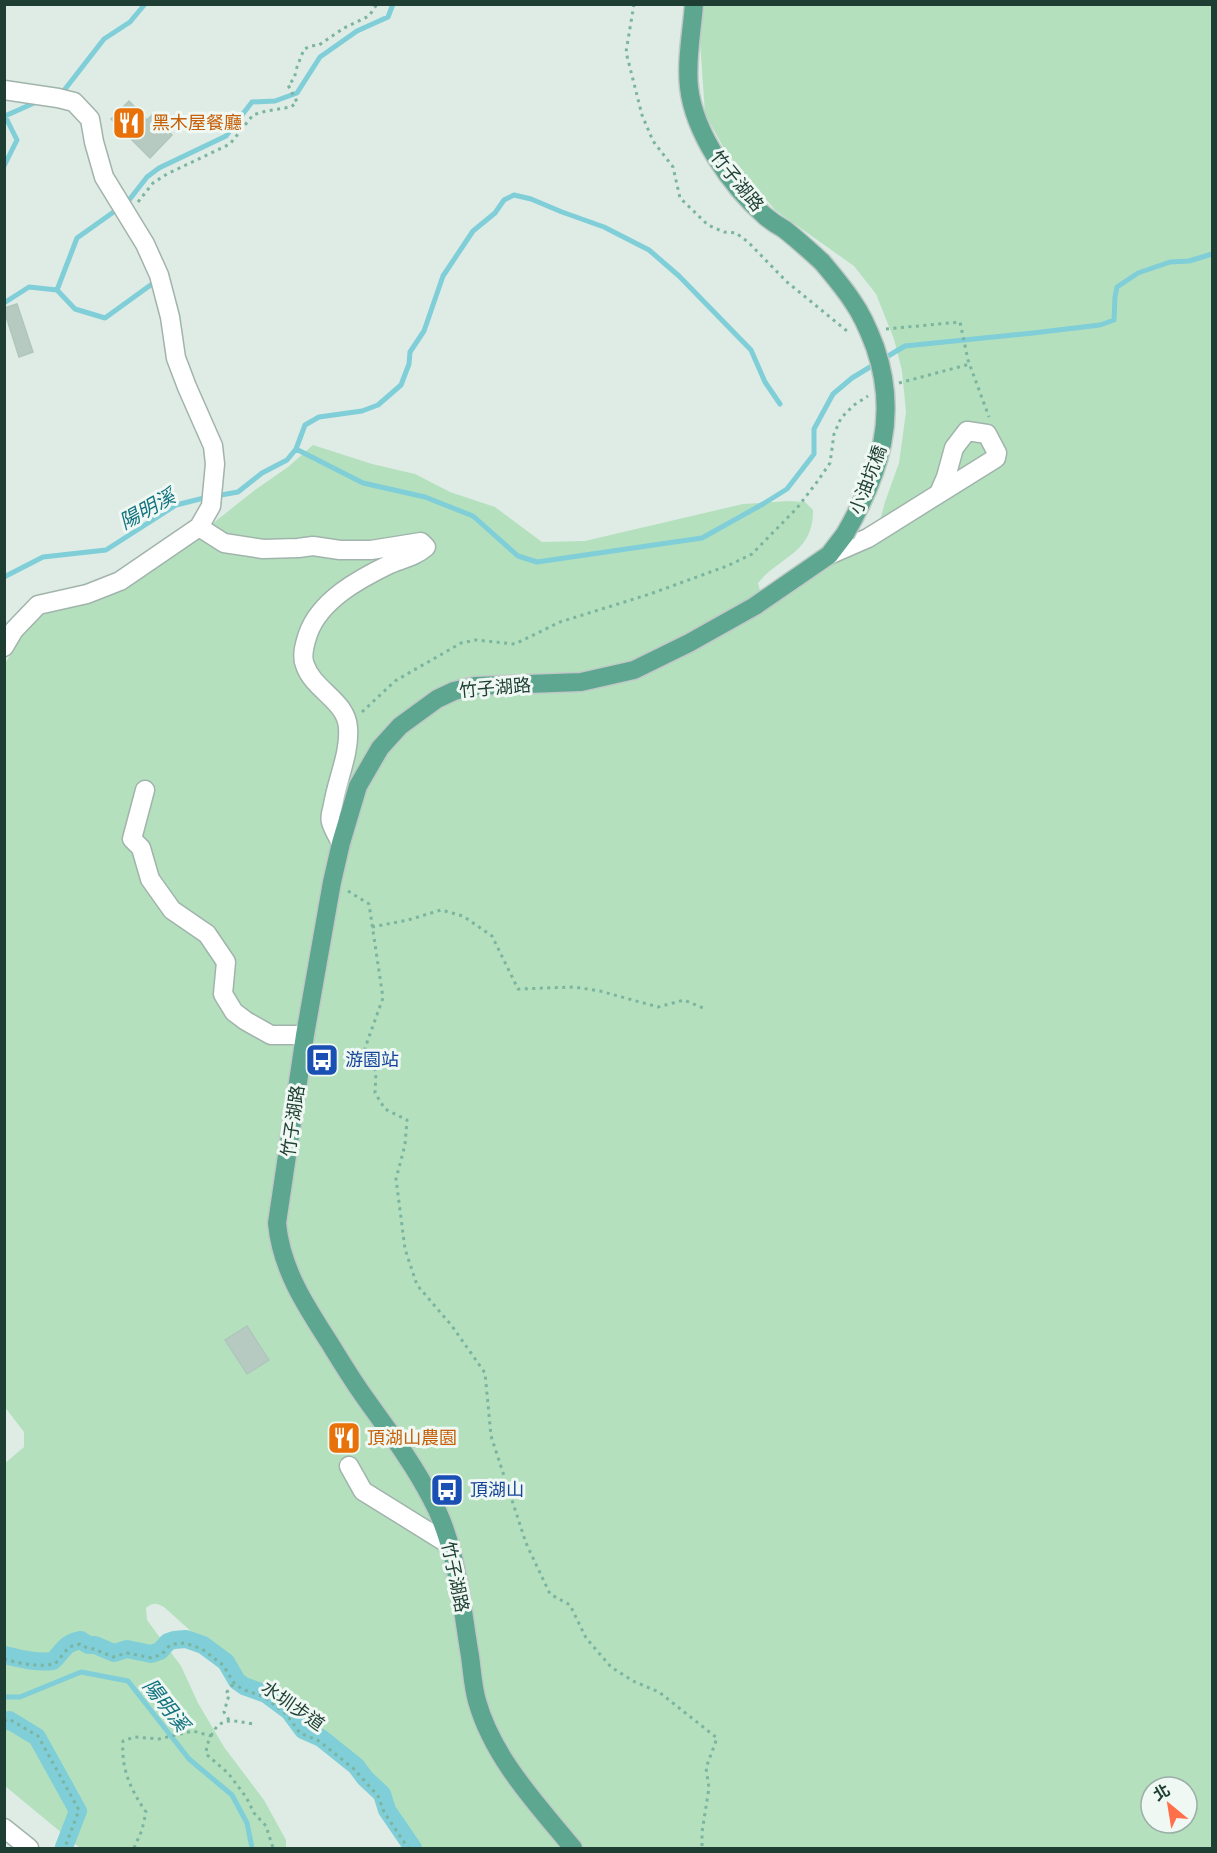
<svg xmlns="http://www.w3.org/2000/svg" width="1217" height="1853" font-family="'Titillium Web','Noto Sans TC',sans-serif">
	<style>
		.green { fill: #b4e0be; fill-rule: evenodd }
		.lines { fill: none; stroke-linecap: round; stroke-linejoin: round }
		.stream { stroke: #7fced8; stroke-width: 5 }
		.canal { stroke: #7fced8; stroke-width: 18 }
		.building { fill: #b6cac1; stroke: #b0c6bc; stroke-width: 1.5 }
		.minor-casing { stroke: #a1b4ac; stroke-width: 21 }
		.major-casing { stroke: #c0c9c6; stroke-width: 21 }
		.path { stroke: #7bb49f; stroke-width: 3; stroke-dasharray: 3 4.5; stroke-linecap: butt }
		.minor { stroke: #fff; stroke-width: 18 }
		.major { stroke: #5da791; stroke-width: 18 }
		.major-bridge-casing { stroke: #c0c9c6; stroke-width: 21; stroke-linecap: butt }
		.major-bridge { stroke: #5da791; stroke-width: 18 }
		.labels { text-anchor: middle; stroke-width: 6; stroke-linejoin: round; paint-order: stroke }
		.food-label { font-size: 18px; fill: #c56008; stroke: #eff8f3; text-anchor: start }
		.street-label { font-size: 18px; fill: #1e3e34; stroke: #eff8f3 }
		.transit-label { font-size: 18px; fill: #164399; stroke: #eff8f3; text-anchor: start }
		.water-label { font-size: 20px; font-style: italic; fill: #117280; stroke: #eff8f3 }
	</style>
	<rect width="100%" height="100%" fill="#deece5"/>
	<path class="green" d="M704,5H1212V1848H413L356,1769L322,1741L301,1715L233,1669L164,1607C157,1603 153,1602 146,1608L147,1620L181,1666L198,1703L224,1747L264,1800L286,1840V1848H80L5,1786L4,1464L24,1447V1432L4,1406V665L22,636L38,616L89,601L193,539L255,490L288,467L313,445L372,464L415,474L450,492L495,507L542,542L585,541L743,504L789,501L805,502L813,510C814,553 780,556 758,583L760,591L768,595L797,587L875,539L885,502L899,463L906,412L902,371L894,339L876,294L854,266L775,210L726,152L705,114L700,41ZM1151,1787H1187V1823H1151Z"/>
	<g class="lines">
		<path class="stream" d="M62,93L104,39L130,22L145,4
			M4,166L17,140L5,116L34,103
			M126,204L147,177L159,168L226,136L252,102L275,101L297,93L320,57L357,31L388,17L393,4
			M57,290L77,238L115,211
			M4,303L29,287L57,290L75,309L105,318L152,284
			M883,359L905,346L1033,333L1100,325L1114,320L1115,297L1117,287L1138,273L1170,262L1189,261L1212,254
			M296,449L363,483L425,497L473,516L518,556L537,562L702,538L763,504L787,489L814,454V429L833,394L852,378L875,364
			M4,577L43,557L106,550L176,505L204,498L238,492L262,473L287,460L296,449L305,425L319,417L362,411L378,405L401,385L409,364L410,352L424,331L443,276L473,231L495,213L504,200L514,195L531,199L562,212L604,227L649,250L679,276L751,350L765,382L780,404
			M4,1697H20L81,1672L128,1681L189,1759L232,1795L247,1823L252,1848"/>
		<path class="canal" d="M4,1655C21,1659 36,1663 53,1661C63,1651 66,1642 81,1640L88,1645H95L114,1653L127,1649L151,1654L160,1651L168,1642L174,1640L186,1639L203,1645L226,1662L237,1681L244,1686L266,1694L289,1711L303,1730L321,1738L356,1766L365,1778L382,1794L387,1810L413,1848
			M4,1722L9,1720L37,1737L78,1811L64,1847L65,1848"/>
	</g>
	<path class="building" d="M129,101L147,120L152,115L172,135L150,158L111,119Z
		M17,304L33,352L19,357L4,310V308Z
		M247,1326L269,1360L247,1374L225,1340Z"/>
	<g class="lines">
		<defs>
			<path id="minor" d="M4,90L58,98L74,102L90,119L94,142L104,177L145,244L159,275L170,317L176,358L187,387L213,446L215,464L211,506L199,527L120,581L87,594L38,605L14,630L4,647
				M199,527L224,543L263,549L298,548L313,546L340,550H371L421,542L426,547C416,556 402,559 390,564C359,579 320,600 308,634C305,643 301,656 305,665C313,690 347,701 348,728C350,753 337,780 333,805C332,810 329,817 331,822C333,829 338,837 341,843
				M829,555L868,538L996,458L997,453L987,434L967,431L954,448L946,477L939,493
				M145,790L132,839L141,848L150,879L172,910L207,934L226,962L223,994L234,1012L246,1021L271,1035H305
				M349,1466L363,1491L450,1545
				M4,1828L29,1848"/>
			<path id="major" d="M694,4C692,31 686,60 689,87C694,133 731,186 765,216C771,221 777,225 784,229C797,239 810,251 822,262
				M573,1848C536,1803 493,1758 477,1701C473,1687 472,1671 470,1656C461,1603 457,1545 431,1498C412,1461 387,1429 363,1395C351,1378 340,1360 329,1342C305,1305 281,1268 277,1223L305,1035L332,882L341,843L358,786L380,748L400,726L437,699L454,691L475,686L581,682L634,670L689,643L755,606L829,555L845,534"/>
		</defs>
		<use href="#minor" class="minor-casing"/>
		<use href="#major" class="major-casing"/>
		<path class="path" d="M634,4L626,52L642,115L653,141L673,167L680,198L708,225L724,232L736,233L748,242L787,282L847,331H850
			M138,202L153,183L167,174L230,144L253,115L266,111L291,107L297,102L288,85L294,79L297,67L304,49L311,46L319,45L344,28L369,16L377,4
			M886,329L960,322L968,360L989,417
			M899,383L970,364
			M362,712L395,681L461,643L476,640L515,644L560,622L650,594L727,566L752,554L797,508L817,482L830,463L834,434L841,418L854,405L868,396
			M348,891L369,904L383,998L365,1048L376,1072L375,1093L385,1109L407,1120L405,1145L396,1179L405,1249L417,1285L452,1326L485,1373L491,1436L526,1543L550,1594L570,1605L586,1638L611,1667L633,1681L659,1692L717,1738L706,1768L709,1788L702,1832V1848
			M372,927L408,920L441,910L463,916L492,936L518,989L574,987L600,991L658,1007L684,1000L703,1008
			M4,1659C21,1664 37,1667 55,1664L69,1647L80,1644L87,1648L94,1649L113,1657L127,1653L152,1658L162,1654L170,1645L175,1644L185,1643L202,1649L223,1665L234,1683L242,1689L264,1697L286,1714L300,1733L319,1741L354,1769L378,1796L384,1812L408,1848
			M229,1720L224,1712L229,1695L227,1692L234,1683
			M4,1721L9,1719L38,1736L79,1810L65,1847L67,1848
			M211,1736C221,1715 234,1721 253,1724
			M134,1848L142,1830L146,1812C130,1789 121,1768 123,1741L134,1737L159,1739L193,1731L211,1736L207,1745L206,1754L228,1773L246,1797L254,1813L266,1826L273,1848"/>
		<use href="#minor" class="minor"/>
		<use href="#major" class="major"/>
		<defs>
			<path id="major-bridge" d="M822,262C833,275 844,288 853,302C863,316 869,331 875,347C899,416 880,473 845,534"/>
		</defs>
		<use href="#major-bridge" class="major-bridge-casing"/>
		<use href="#major-bridge" class="major-bridge"/>
	</g>
	<defs>
		<symbol id="restaurant-square" viewBox="-11 -11 22 22"><rect x="-9" y="-9" width="18" height="18" rx="4" fill="#e8710a" stroke="#eff8f3"/><path d="M-5-6h1v4h1v-4h1v4h1v-4h1v5L-1.5 .5V6h-2V.5L-5-1ZM5-6V6H3V1.5H1.5Q1.5-4 5-6Z" fill="#fff"/></symbol>
		<symbol id="bus-square" viewBox="-11 -11 22 22"><rect x="-9" y="-9" width="18" height="18" rx="4" fill="#1a4fb4" stroke="#eff8f3"/><path d="M-5-6H5V4H4V6H2V4H-2V6H-4V4H-5ZM-3.5-4V0h7V-4ZM-3.5 1.2v1.5H-2V1.2ZM2 1.2v1.5H3.5V1.2Z" fill="#fff"/></symbol>
	</defs>
	<g fill-rule="evenodd">
		<use href="#restaurant-square" x="110" y="104" width="38" height="38"/>
		<use href="#bus-square" x="303" y="1041" width="38" height="38"/>
		<use href="#restaurant-square" x="325" y="1419" width="38" height="38"/>
		<use href="#bus-square" x="428" y="1471" width="38" height="38"/>
	</g>
	<g class="labels">
		<g class="food-label">
			<text x="152" y="129">黑木屋餐廳</text>
			<text x="367" y="1444">頂湖山農園</text>
		</g>
		<g class="street-label">
			<text transform="translate(737 181) rotate(51)" y="6">竹子湖路</text>
			<text transform="translate(868 480) rotate(-69)" y="6">小油坑橋</text>
			<text transform="translate(495 688) rotate(-5)" y="6">竹子湖路</text>
			<text transform="translate(293 1121) rotate(-82)" y="6">竹子湖路</text>
			<text transform="translate(455 1577) rotate(78)" y="6">竹子湖路</text>
			<text transform="translate(293 1706) rotate(35)" y="6">水圳步道</text>
		</g>
		<g class="transit-label">
			<text x="345" y="1066">游園站</text>
			<text x="470" y="1496">頂湖山</text>
		</g>
		<g class="water-label">
			<text transform="translate(147 509) rotate(-29)" y="7">陽明溪</text>
			<text transform="translate(166 1705) rotate(52)" y="7">陽明溪</text>
		</g>
	</g>
	<rect width="1217" height="1853" fill="none" stroke="#1e3e34" stroke-width="12"/>
	<g transform="translate(1169 1805) rotate(330)"><circle r="28" fill="#eff8f3" stroke="#9baea7" stroke-width="1.5"/>
	<path d="M0-4.5L10 22L0 15L-10 22Z" fill="#ff6f49"/>
	<text y="-9" font-size="16" font-weight="bold" text-anchor="middle" fill="#1e3e34">北</text>
	</g>
</svg>
